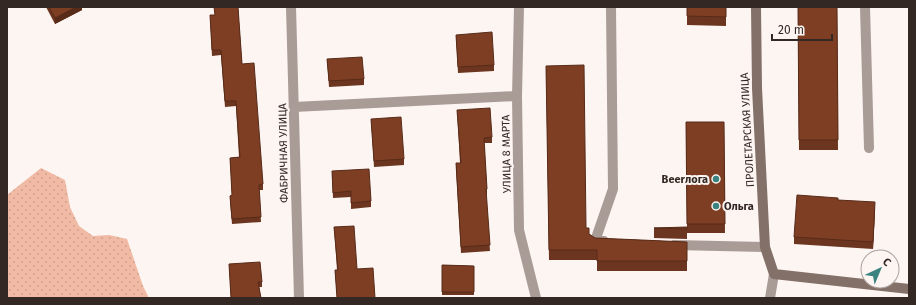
<svg xmlns="http://www.w3.org/2000/svg" width="916" height="305" font-family="'Fira Sans',sans-serif">
	<style>
		.grass { fill: url(#grass-dots) }
		.lines { fill: none; stroke-linecap: round; stroke-linejoin: round }
		.lane { stroke: #a99b96; stroke-width: 10 }
		.street { stroke: #a99b96; stroke-width: 10 }
		.secondary { stroke: #837068; stroke-width: 10 }
		.wall { fill: #6c351f }
		.shaded-wall { fill: #582b19 }
		.building { fill: #7e3e24; stroke: #582b19 }
		.poi-dot { fill: #3b8380; stroke: #fcf5f2; stroke-width: 1.5 }
		.labels { text-anchor: middle; stroke-width: 4; stroke-linejoin: round; paint-order: stroke }
		.street-label { font-size: 11px; fill: #342824; stroke: #fcf5f2 }
		.poi-label { font-size: 11px; font-weight: bold; fill: #342824; stroke: #fcf5f2; text-anchor: end }
	</style>
	<defs>
		<pattern id="grass-dots" width="8" height="8" patternUnits="userSpaceOnUse"><rect width="8" height="8" fill="#f1baa5"/><path d="M2 2h.1M6 6h.1" fill="none" stroke="#cfa08e" stroke-width="1.8" stroke-linecap="round"/></pattern>
	</defs>
	<rect width="100%" height="100%" fill="#fcf5f2"/>
	<path class="grass" d="M41,168L65,180L70,207L79,226L93,236L109,235L127,239L143,286L149,298H7V195Z"/>
	<g class="lines">
		<path class="lane" d="M865,7L869,148
			M294,107L517,96
			M604,241H595L613,189L611,7
			M674,245L765,247"/>
		<path class="street" d="M291,7L299,298
			M519,7L517,96L519,230L536,298
			M770,298L774,274"/>
		<path class="secondary" d="M756,7L757,88L765,247L774,274L909,289"/>
	</g>
	<path class="wall" d="M46,7H82V10L55,24Z
		M214,7H238L242,64L263,184V190H259L261,222L232,224L230,201V196L232,195L230,158L239,157L236,106L225,107L221,55L212,56L210,15H215Z
		M687,7H726V26L687,25Z
		M798,7H837L838,150H799Z
		M456,35L494,65V71L458,73Z
		M327,59L364,79V85L329,87Z
		M546,66L586,228L589,234L595,238L687,242V271H597V260H549Z
		M457,110L492,137V143H484L487,189V195H486L490,251L461,253L456,169V163H460Z
		M371,119L404,159V165L374,167Z
		M686,122H724L725,233H687V239L654,238V228L687,227Z
		M332,171L371,201V207L351,209V197L333,198Z
		M838,200L875,209L873,249L794,244V237Z
		M334,227L357,269L375,298H337L335,270H337Z
		M229,264L262,282V287H259L261,298H231Z
		M442,265L474,266V295H442Z"/>
	<path class="shaded-wall" d="M76,7H82V10L55,24V18Z
		M875,202V209L873,249V242Z"/>
	<path class="building" d="M49,7H76L55,18Z
		M214,7H238L242,64L254,63L263,184L259,185L261,217L232,219L230,196L232,195L230,158L240,157L236,101H225L221,50H212L210,15H215Z
		M687,7H726V17L687,16Z
		M798,7H837L838,140H799Z
		M492,32L494,65L458,67L456,35Z
		M362,57L364,79L329,81L327,59Z
		M584,65L586,228H589V234L595,238L687,242V261H597V250H549L546,66Z
		M490,108L492,137L484,138L487,189H486L490,245L461,247L456,163H461L457,110Z
		M401,117L404,159L374,161L371,119Z
		M686,122H724L725,224H687Z
		M369,169L371,201L351,203V191L333,193L332,171Z
		M797,195L838,198V200L875,202L873,242L794,237Z
		M354,226L357,269L373,268L375,298H337L335,270H338L334,227Z
		M687,227V229L654,228Z
		M260,262L262,282H258L261,298H231L229,264Z
		M442,265L474,266V292H442Z"/>
	<g class="poi-dot">
		<circle cx="716" cy="179" r="4"/>
		<circle cx="716" cy="206" r="4"/>
	</g>
	<g class="labels">
		<g class="street-label">
			<text transform="translate(747 130) rotate(-93)" y="4">ПРОЛЕТАРСКАЯ УЛИЦА</text>
			<text transform="translate(283 153) rotate(-91)" y="4">ФАБРИЧНАЯ УЛИЦА</text>
			<text transform="translate(506 154) rotate(-91)" y="4">УЛИЦА 8 МАРТА</text>
		</g>
		<g class="poi-label">
			<text x="708" y="183">Beerлога</text>
			<text x="724" y="210" text-anchor="start">Ольга</text>
		</g>
	</g>
	<rect width="916" height="305" fill="none" stroke="#342824" stroke-width="16"/>
	<g transform="translate(880 269) rotate(44)"><circle r="19" fill="#fcf5f2" stroke="#aca3a0"/>
	<path d="M0-3L7 15L0 10L-7 15Z" fill="#3b8380"/>
	<text y="-6" font-size="11" font-weight="bold" text-anchor="middle" fill="#342824">С</text>
	</g>
	<path d="M772 34v6h60v-6" fill="none" stroke="#342824" stroke-width="2"/>
	<text x="778" y="34" font-size="12" fill="#342824" stroke="#fcf5f2" stroke-width="3" paint-order="stroke">20 m</text>
</svg>
